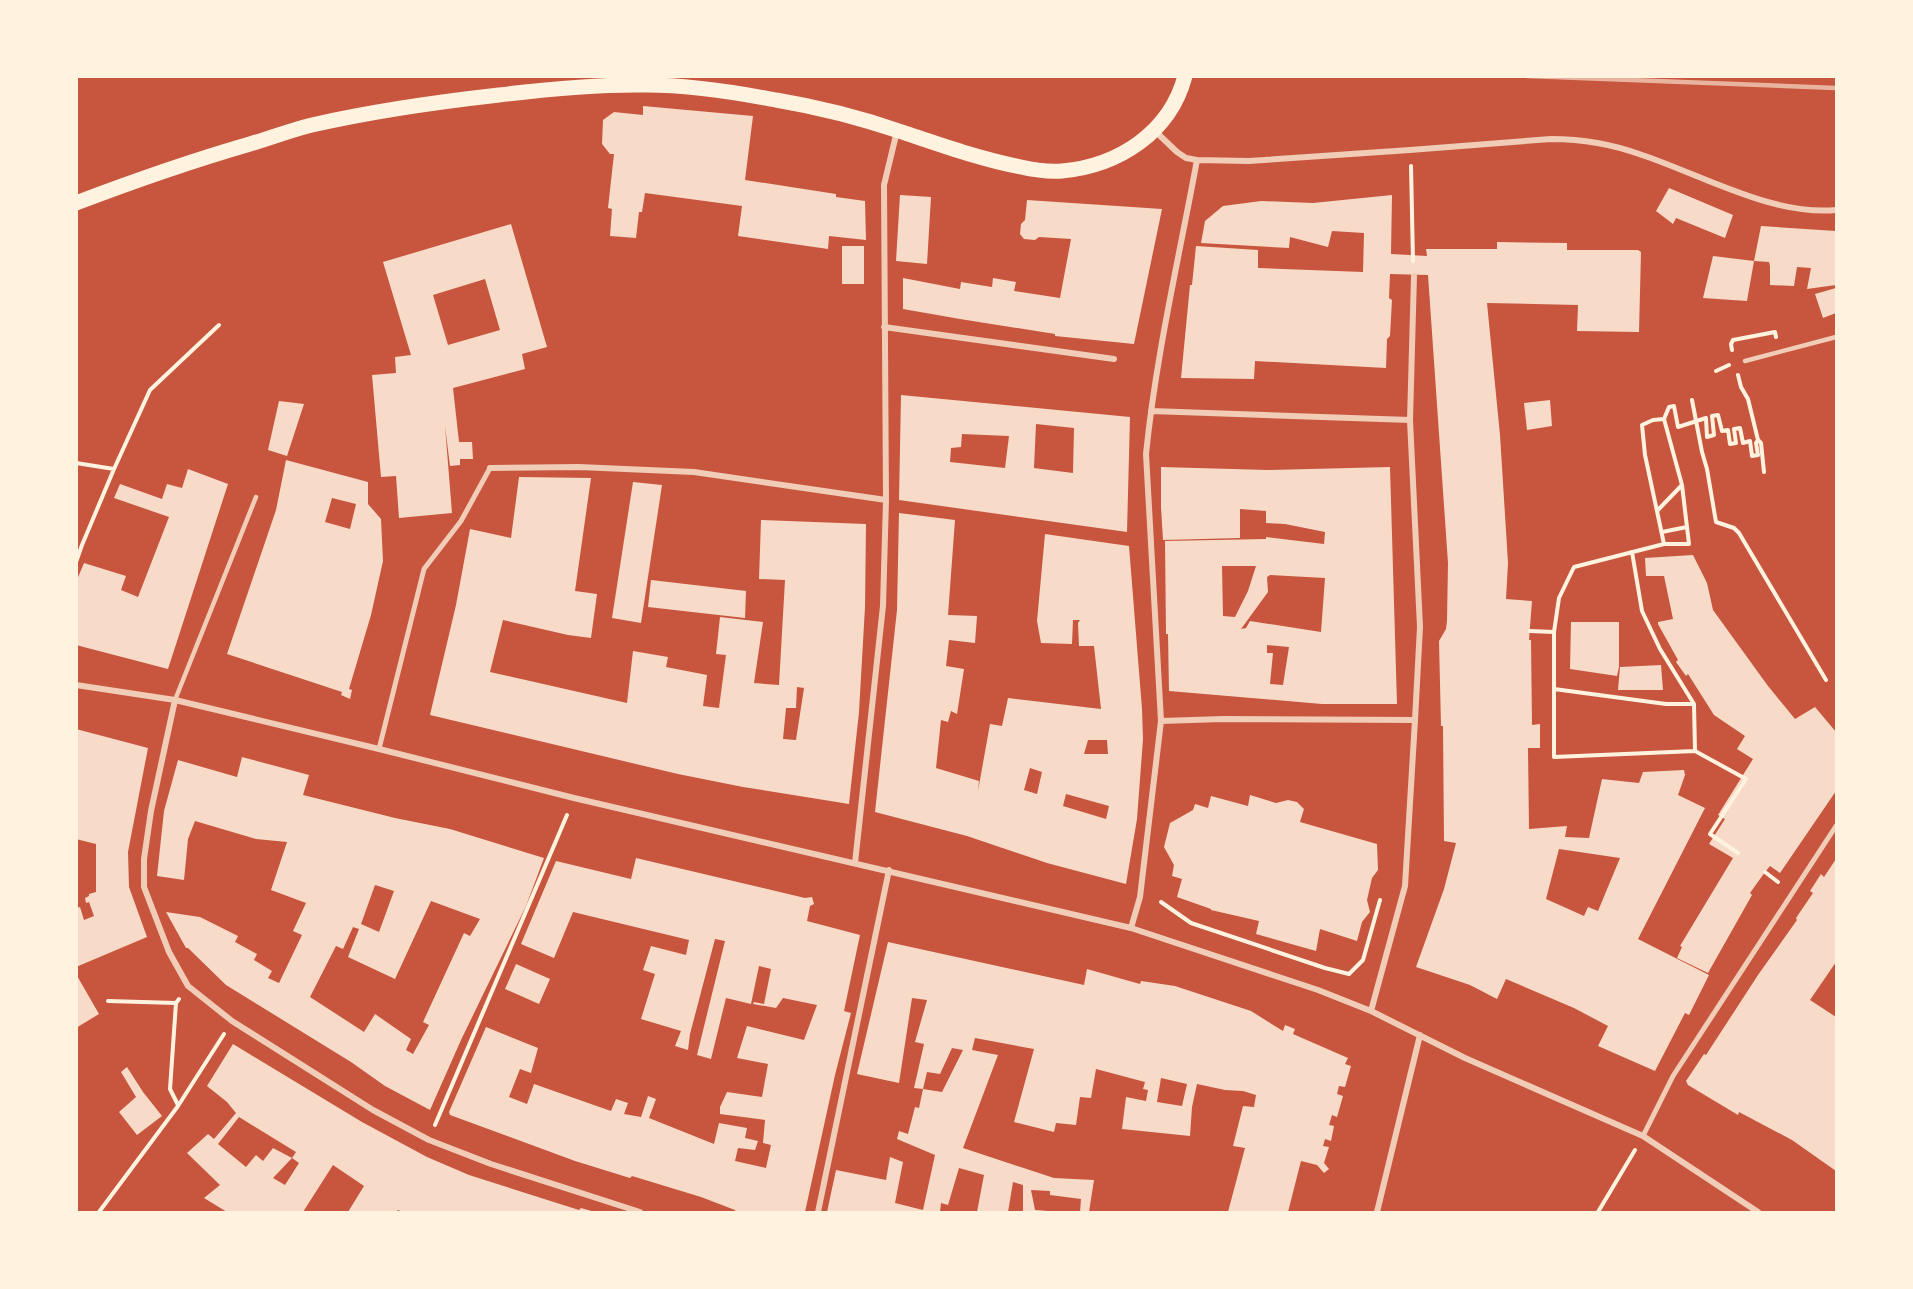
<svg xmlns="http://www.w3.org/2000/svg" width="1913" height="1289" font-family="Lato,sans-serif">
	<style>
		.building { fill: #f7dbc8; fill-rule: evenodd }
		.lines { fill: none; stroke-linecap: round; stroke-linejoin: round }
		.path { stroke: #fff3e0; stroke-width: 4 }
		.service { stroke: #f1ccb7; stroke-width: 4.5 }
		.pedestrian { stroke: #f1ccb7; stroke-width: 5 }
		.minor { stroke: #f1ccb7; stroke-width: 6 }
		.primary { stroke: #fff3e0; stroke-width: 15 }
		.rail { stroke: #e9b49f; stroke-width: 4.5 }
	</style>
	<rect width="100%" height="100%" fill="#c8553d"/>
	<path class="building" d="M643,106L753,116L745,180L836,194V197L865,201L866,240L829,236L828,249L738,236L742,206L645,193L642,212H639L636,238L610,236L612,209L608,208L614,154H610L602,144L603,120L614,112L643,115Z
		M1669,188L1733,215L1725,238L1676,218L1673,224L1656,211Z
		M900,195L931,197L927,264L896,261Z
		M1392,195L1391,254L1427,256L1426,249H1497V242L1567,243V250H1638L1641,252L1639,332L1577,331L1578,305L1487,303L1500,435L1508,563L1506,599L1532,601L1529,640H1531L1532,725L1540,724V748H1528L1529,829L1567,826L1565,837L1589,838L1602,779L1639,783L1643,772L1684,770L1685,775L1678,795L1705,808L1638,939L1709,975L1689,1015L1685,1013L1655,1071L1598,1046L1608,1026L1574,1008L1506,979L1497,999L1470,985L1416,967L1444,889L1456,843L1444,841L1443,726H1441L1439,641L1446,629L1447,621L1448,563L1428,275L1390,274L1389,298L1392,300L1390,336L1387,339L1386,368L1255,361L1254,379L1181,378L1190,285H1192L1196,246L1258,250V268L1363,272L1364,233L1332,231L1328,247L1290,237L1289,248L1201,243L1205,221L1223,206L1261,201L1313,203ZM1559,849L1620,858L1598,911L1588,907L1584,916L1546,899Z
		M1027,200L1162,209L1134,344L1055,336V334L960,319L903,309V278L960,289L961,282L992,287L993,278L1016,282L1014,291L1060,298L1071,239L1039,237L1035,240L1024,239L1020,234L1021,224L1025,220Z
		M511,224L547,347L522,354L525,369L453,388L459,442H472L473,459H460V465L450,466L445,426L452,513L399,518L396,476L381,477L372,375L396,373L395,357L411,355L383,262ZM485,279L500,330L448,345L433,295Z
		M1761,226L1836,231V285L1807,289L1811,268L1797,267L1794,286L1770,285V266L1769,262L1754,261L1747,301L1703,298L1713,256L1754,261Z
		M842,246H864V284H842Z
		M1836,288V313L1823,318L1815,294Z
		M901,395L1130,417L1127,532L899,500ZM1036,424L1074,428L1073,473L1034,468ZM962,434L1009,436L1005,468L950,462L951,448L961,447Z
		M1550,400L1552,426L1527,430L1524,403Z
		M279,401L304,404L287,456L268,450Z
		M286,460L368,482V504L381,519L383,561L371,615L349,689L352,690L350,699L341,695L342,692L227,654L276,510ZM332,498L356,504L350,529L325,522Z
		M1161,467L1268,470L1390,467L1397,704H1322L1169,691L1168,634H1166L1165,541L1266,539V537L1324,544L1325,532L1285,524L1266,523V511L1240,509V538L1163,540L1161,507ZM1222,566H1256L1248,591L1235,617L1223,616ZM1270,575L1325,578L1321,632L1250,621L1246,628L1241,629L1268,592L1267,577ZM1267,645L1289,647L1283,685L1270,684L1273,653H1267Z
		M188,469L228,484L168,669L76,645V582L84,563L126,576L121,590L138,597L169,517L114,498L120,484L162,499L167,484L182,488Z
		M519,477L591,478L575,591L597,594L591,638L568,635L503,620L490,672L627,703L633,651L668,657L666,667L707,675L703,706L719,708L726,655L716,654L720,617L763,622L754,683L779,685L785,580L759,579L761,520L866,524L865,607L859,712L849,804L743,787L678,774L430,715L456,605L470,529L511,538ZM797,687L804,688L796,740L783,739L786,708H796Z
		M633,482L662,485L641,623L612,618Z
		M899,513L955,520L948,615L977,616L975,643L949,640L946,666L964,669L957,714L951,711L948,722L941,720L936,768L979,781L978,791L990,724L1002,726L1008,698L1101,709L1094,646H1079L1078,623L1080,620H1073L1072,644L1041,643L1037,621L1045,534L1129,546L1142,709L1143,739L1137,819L1126,884L1047,863L967,836L875,812L897,610ZM1088,740H1107L1108,754H1084ZM1030,768L1042,772L1037,794L1024,790ZM1066,794L1109,806L1106,819L1063,806Z
		M1693,555L1707,583L1713,610L1768,686L1795,719L1815,707L1836,732V791L1780,873L1770,866L1765,872L1750,893L1752,895L1708,973L1677,958L1682,947L1680,946L1733,858L1709,844L1725,819L1718,815L1753,759L1737,749L1745,736L1714,715L1688,674L1686,676L1676,662L1678,660L1658,624V622L1673,619L1664,576H1646L1645,558Z
		M651,580L746,591L745,618L648,607Z
		M1571,622H1619V667L1617,676L1570,669Z
		M1661,665L1663,690H1618L1620,667Z
		M76,729L148,748L128,852L129,887L147,937L76,967V908L80,907L84,920L94,916L89,902L86,903L85,898L89,896V894L96,892V844L76,839Z
		M242,757L309,775L303,795L395,818L450,829L544,858L526,906L461,1040L430,1110L385,1086L351,1062L226,985L188,948H186L166,912L200,917L238,936L235,942L257,954L254,960L272,971L268,978L279,983L302,935L293,931L306,903L271,890L287,842L256,839L195,821L188,839L184,880L157,876L164,811L178,760L237,777ZM375,885L394,891L379,932L361,924ZM431,901L480,919L470,936L464,933L423,1022L429,1025L413,1054L406,1050L411,1039L375,1014L364,1032L310,997L336,946L343,949L353,927L359,929L348,957L395,979Z
		M1250,795L1276,803L1288,800L1297,802L1304,809L1300,822L1377,844L1378,870L1372,878L1367,900L1370,912L1362,922L1357,941L1320,929L1316,951L1256,934L1259,921L1211,910V909L1177,897L1182,879L1172,876L1174,865L1164,847L1170,823L1193,810L1195,804L1208,808L1211,796L1248,806Z
		M636,858L805,898L812,897L814,904L810,906L807,921L860,935L844,1011L851,1013L835,1075L805,1212H736L735,1210L701,1197L632,1176L630,1178L575,1161L450,1115L449,1112L486,1027L538,1048L531,1073L520,1069L509,1097L527,1104L534,1084L611,1111L616,1099L628,1103L624,1114L641,1117L648,1096L656,1099L649,1118L714,1144L719,1123L747,1128L745,1138L758,1141L755,1150L738,1148L735,1161L766,1168L771,1145L763,1143L765,1120L720,1114V1107L727,1092L762,1097L768,1064L737,1058L747,1026L804,1040L817,1005L783,998L776,1008L753,1004L754,1002L764,1004L771,969L759,966L751,1004L726,998L711,1059L697,1055L725,941L715,939L690,1034L688,1050L675,1046L681,1031L641,1019L655,974L643,970L651,946L686,955L689,940L573,912L554,958L521,944L556,861L631,879Z
		M1836,859V962L1810,1000L1836,1017V1171L1792,1140L1739,1112L1738,1115L1688,1085L1686,1081L1704,1054L1706,1055L1758,975L1797,920L1796,918L1813,893L1810,891L1821,874L1824,877Z
		M888,942L1084,985L1087,969L1140,984L1141,981L1175,986L1251,1011L1283,1031L1285,1025L1295,1029L1293,1034L1348,1058L1345,1064L1351,1066L1345,1087L1339,1086L1337,1094L1343,1096L1337,1117L1332,1115L1329,1125L1334,1126L1331,1141L1325,1139L1323,1146L1329,1147L1324,1163L1329,1169L1324,1173L1317,1165L1301,1161L1288,1212H1228L1245,1148L1233,1146L1243,1106L1254,1107L1256,1095L1243,1091L1225,1090L1197,1084L1192,1107L1190,1136L1122,1129L1126,1097L1146,1101L1148,1090L1143,1089L1145,1082L1096,1069L1091,1098L1080,1097L1076,1125L1056,1123L1054,1132L1014,1122L1034,1049L975,1038L972,1050L998,1055L963,1148L1054,1178L1094,1180L1089,1212H1080L1081,1199L1050,1195V1191L1031,1190L1035,1210L1048,1211L1047,1212H1023V1185L1013,1182L1008,1212H977L984,1175L959,1168L948,1205L941,1203L940,1212H827L836,1170L886,1180L890,1157L903,1162L895,1203L923,1210L935,1155L897,1139L899,1131L908,1134L915,1107L919,1108L923,1089L942,1092L963,1050L952,1048L940,1074L927,1072L923,1089L914,1088L924,1044L915,1042L927,1000L912,998L899,1083L857,1074ZM1161,1078L1187,1084L1182,1106L1157,1102Z
		M516,964L550,979L539,1004L505,989Z
		M76,974L99,1014L76,1028Z
		M233,1044L362,1122L427,1157L469,1175L579,1210L581,1208L595,1212H403L398,1210L396,1212H348L364,1186L333,1165L303,1212H227L204,1198L220,1185L187,1153L208,1134L214,1139L236,1113L227,1102L207,1086ZM239,1117L296,1152L292,1158L299,1163L285,1185L273,1178L292,1158L273,1148L263,1161L256,1155L246,1167L218,1144Z
		M127,1067L143,1092L162,1116L137,1135L119,1112L136,1097L121,1072Z"/>
	<g class="lines">
		<path class="path" d="M1411,166L1413,261
			M1732,350L1731,344L1733,340L1775,332L1776,337
			M1716,371L1729,365
			M1738,375L1741,387L1748,399L1758,440L1761,443L1764,472
			M1692,400L1702,452L1707,469L1716,522L1734,528L1739,533L1826,680
			M76,463L114,469
			M1658,510L1682,485
			M1662,532L1687,527
			M1664,544L1645,455L1642,425L1653,420L1664,419
			M1632,552L1642,611L1660,649L1694,704L1695,751
			M76,562L82,545L114,469L150,390L219,325
			M1530,631L1554,632L1559,598L1574,567L1664,544H1689L1682,485L1664,419L1669,407L1674,406L1678,427L1706,418L1707,437L1714,435L1712,416L1718,415L1722,431L1728,430L1730,444L1736,443L1734,429L1740,428L1743,443L1750,441L1752,456L1758,455L1756,443L1758,440
			M1554,632V757L1695,751L1746,779L1710,834L1738,853
			M1554,689L1666,704H1693
			M1765,872L1778,882
			M1161,902L1191,923L1325,968L1349,974L1363,960L1380,900
			M108,1001L176,1003
			M178,1105L170,1089L176,1003L179,999
			M435,1125L567,815
			M99,1212L178,1106L224,1034
			M1598,1212L1635,1150"/>
		<path class="service" d="M1745,361L1836,337
			M175,700L256,497"/>
		<path class="pedestrian" d="M379,749L424,569L461,521L490,468
			M1643,1136L1673,1076L1836,826"/>
		<path class="minor" d="M1155,131L1177,152L1186,158L1197,160L1249,161L1410,150L1551,139C1583,139 1612,144 1642,155C1702,175 1772,216 1836,210
			M884,327L1114,359
			M1151,411L1410,420
			M490,468L579,467L694,472L886,500
			M76,685L175,700L379,749L574,798L1131,928L1318,990L1371,1011L1465,1058L1643,1136L1758,1212
			M175,700L151,811L144,859V887L169,952L188,986L232,1021L373,1110L429,1140L491,1164L640,1212
			M1161,721L1223,719L1415,720
			M855,863L883,606L886,500L884,185L897,131
			M1131,928L1140,897L1161,721L1146,454C1156,355 1179,258 1197,160
			M1371,1011L1405,886L1415,720L1420,627L1410,420L1414,276
			M818,1212L889,870
			M1377,1212L1420,1035"/>
		<path class="primary" d="M76,203C134,181 191,161 250,144C271,138 291,130 312,125C373,111 437,102 499,95C548,89 597,84 647,85C689,85 734,92 776,100C818,107 861,118 902,132C941,145 980,159 1021,167C1034,170 1048,172 1062,171C1118,166 1170,133 1185,76"/>
		<path class="rail" d="M1527,76L1836,88"/>
	</g>
	<rect width="1913" height="1289" fill="none" stroke="#fff3e0" stroke-width="156"/>
</svg>
